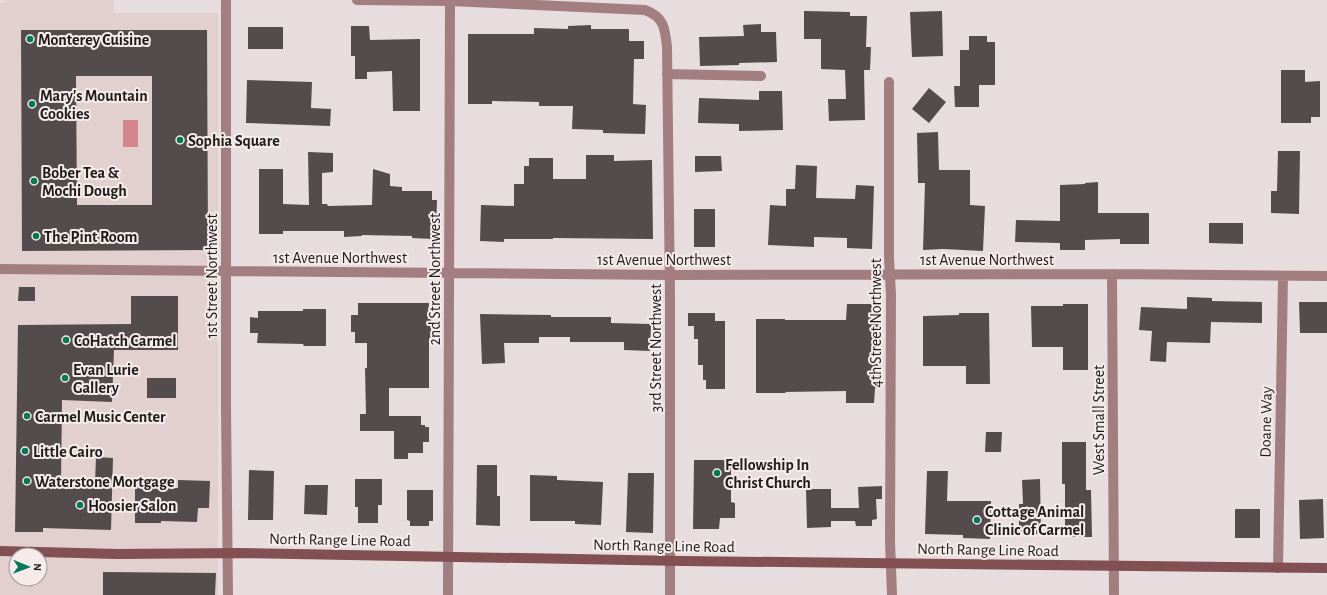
<svg xmlns="http://www.w3.org/2000/svg" width="1327" height="595" font-family="'Alegreya Sans',sans-serif">
	<style>
		.built { fill: #e2cfcf; fill-rule: evenodd }
		.water { fill: #d6858b }
		.building { fill: #544c4c; fill-rule: evenodd }
		.lines { fill: none; stroke-linecap: round; stroke-linejoin: round }
		.minor { stroke: #a27e80; stroke-width: 10 }
		.secondary { stroke: #825053; stroke-width: 10 }
		.poi-dot { fill: #007956; stroke: #f5ebeb; stroke-width: 1.5 }
		.labels { text-anchor: middle; stroke-width: 4; stroke-linejoin: round; paint-order: stroke }
		.poi-label { font-size: 16px; font-weight: bold; fill: #201c1c; stroke: #f5ebeb; text-anchor: start }
		.street-label { font-size: 16px; fill: #201c1c; stroke: #f5ebeb }
	</style>
	<rect width="100%" height="100%" fill="#e8ddde"/>
	<path class="built" d="M4,0H114V13H218V595H0V3H4ZM16,555H40V579H16Z"/>
	<path class="water" d="M123,120H138V147H123Z"/>
	<path class="building" d="M804,11L850,12V16H867L866,47H871L870,70H864L865,120L829,121L828,99H846L845,70L821,69V39H804Z
		M942,11L943,56L912,57L910,12Z
		M761,24V32H776L777,62L739,63V65L700,66L699,37L744,36L743,25Z
		M591,25V29H629V41H644V59H634L633,104L646,105L645,134L603,133V130L572,129L573,106H539V102L492,101V104H468V34H534V28L568,29V26Z
		M351,26H369L370,40L420,39V111H393L392,71L367,72V79H355V56H351Z
		M248,27H283V49H248Z
		M21,30H207L208,250L22,251ZM76,76H152V205H77Z
		M969,36H987V42H995V85H979V107H955L954,86H960V50H969Z
		M1281,70H1305V82L1320,81V117H1311V123H1281Z
		M247,80L312,82L311,108L331,109L330,126L246,123Z
		M929,88L946,102L929,123L912,109Z
		M759,91H782L783,130L739,131V124L698,123L699,98L759,100Z
		M938,132L939,170H970V205L985,206L983,251L943,249L923,250L925,183H918L917,133Z
		M1278,151H1300L1299,214L1271,213V191H1277Z
		M308,152L333,153V172L322,173V204H327L328,206L372,205L373,169L390,174V186L402,187V191H432V200H437L436,231H433V239L412,238V236L362,235V236L344,237V231H283V234H259V169H283V204L309,205Z
		M586,155H614V161L652,160L653,239L553,238V239H504V242L480,241L481,205L514,206V184H524V166H529V158H553V179H586Z
		M695,156H721L722,171L695,172Z
		M796,165L817,166L816,198L855,199L856,185L874,186L872,249L847,248V238L814,237V247L768,245L770,205L786,206V189H795Z
		M1098,182V213H1149V244H1120V239L1085,240V250H1060V243L1015,242L1016,220L1060,221V185L1085,184V183Z
		M694,209H715V247H694Z
		M1209,223H1243V244L1209,243Z
		M19,287H35V301H18Z
		M131,296H178V350H114L112,402L62,400L61,483L95,482L96,457L113,458L111,530L43,528V532H15L18,325L131,324Z
		M1187,297L1212,298V301L1262,302V323L1211,322L1210,343L1167,342L1166,362L1150,361L1152,331L1139,330L1141,307L1187,309Z
		M1299,302H1327V333H1300Z
		M358,303H429L428,319H431V338H429V388H389V416H421V425H425V427H429V442H423V453H408V459H394V431H360V414H366L365,368H367V343H355V332H351V315H358Z
		M847,304H872V317H879L878,388H875L874,403H846V391L785,392L786,393H756V319H785V320H846Z
		M1063,304H1088V370H1063V347H1032L1031,306H1063Z
		M303,309H326V346H304L303,344L257,343L258,333H250V317L258,318V311H303Z
		M688,313H715V321H725V389H706V380H703V365H698V339H694V326H688Z
		M959,313H989L990,384H966V366H923V316L959,315Z
		M480,314L551,315V317H611V323L651,324L650,351L624,350V342H570V337H539V343H504L505,363L482,364Z
		M147,378H176V398H147Z
		M986,432H1002L1001,452H985Z
		M1062,442H1086V490H1091L1092,537H1065V484H1062Z
		M694,460H731V502L735,503V518H720L719,529H693Z
		M477,465H497V496H500V526L476,525Z
		M249,470L274,471L273,520H248Z
		M927,471H948L947,501H991L990,539L963,538V535L925,534Z
		M628,473H654L653,533L626,532Z
		M530,475L557,476V480L603,482L601,525L575,524V521H530Z
		M355,479H382V505H378V523H358V507H355Z
		M1040,479L1041,534H1019V504H1023L1022,480Z
		M178,480L210,481L209,508H198L197,522L161,521V523H135V481H149V488H178Z
		M305,485H328L327,515L304,514Z
		M882,486V499H876L877,519L872,520V526H856L855,521H831V527L807,528L806,489H831V508H859L858,487Z
		M407,490H433V521H429V526H410V521L407,520Z
		M1323,499L1324,538L1300,539L1299,500Z
		M1235,509H1260V538H1235Z
		M103,572L216,573L215,595H103Z"/>
	<g class="lines">
		<path class="minor" d="M226,0V408L228,595
			M357,0L450,1L645,10C664,17 665,28 667,47L670,296V595
			M667,74L761,76
			M889,82V257L891,295L890,541L892,595
			M0,269L669,275L1112,274L1327,276
			M1112,274L1114,595
			M1278,568L1283,276
			M448,595L450,1"/>
		<path class="secondary" d="M0,551L118,554L238,553L682,561L1327,568"/>
	</g>
	<g class="poi-dot">
		<circle cx="30" cy="39" r="4"/>
		<circle cx="32" cy="104" r="4"/>
		<circle cx="180" cy="140" r="4"/>
		<circle cx="34" cy="181" r="4"/>
		<circle cx="36" cy="236" r="4"/>
		<circle cx="66" cy="340" r="4"/>
		<circle cx="65" cy="378" r="4"/>
		<circle cx="27" cy="416" r="4"/>
		<circle cx="25" cy="451" r="4"/>
		<circle cx="717" cy="473" r="4"/>
		<circle cx="27" cy="481" r="4"/>
		<circle cx="80" cy="505" r="4"/>
		<circle cx="977" cy="520" r="4"/>
	</g>
	<g class="labels">
		<g class="poi-label">
			<text x="38" y="45">Monterey Cuisine</text>
			<text x="40" y="101">Mary's Mountain<tspan x="40" dy="18">Cookies</tspan></text>
			<text x="188" y="146">Sophia Square</text>
			<text x="42" y="178">Bober Tea &amp;<tspan x="42" dy="18">Mochi Dough</tspan></text>
			<text x="44" y="242">The Pint Room</text>
			<text x="74" y="346">CoHatch Carmel</text>
			<text x="73" y="375">Evan Lurie<tspan x="73" dy="18">Gallery</tspan></text>
			<text x="35" y="422">Carmel Music Center</text>
			<text x="33" y="457">Little Cairo</text>
			<text x="725" y="470">Fellowship In<tspan x="725" dy="18">Christ Church</tspan></text>
			<text x="35" y="487">Waterstone Mortgage</text>
			<text x="88" y="511">Hoosier Salon</text>
			<text x="985" y="517">Cottage Animal<tspan x="985" dy="18">Clinic of Carmel</tspan></text>
		</g>
		<g class="street-label">
			<text x="340" y="263">1st Avenue Northwest</text>
			<text x="664" y="265">1st Avenue Northwest</text>
			<text x="987" y="265">1st Avenue Northwest</text>
			<text transform="translate(211 276) rotate(-90)" y="6">1st Street Northwest</text>
			<text transform="translate(434 279) rotate(-90)" y="6">2nd Street Northwest</text>
			<text transform="translate(875 323) rotate(-90)" y="6">4th Street Northwest</text>
			<text transform="translate(655 348) rotate(-90)" y="6">3rd Street Northwest</text>
			<text transform="translate(1098 420) rotate(-90)" y="6">West Small Street</text>
			<text transform="translate(1265 422) rotate(-89)" y="6">Doane Way</text>
			<text transform="translate(340 539) rotate(1)" y="6">North Range Line Road</text>
			<text transform="translate(664 545) rotate(1)" y="6">North Range Line Road</text>
			<text transform="translate(988 549) rotate(1)" y="6">North Range Line Road</text>
		</g>
	</g>
	<g transform="translate(28 567) rotate(91)"><circle r="19" fill="#f5ebeb" stroke="#a09898"/>
	<path d="M0-3L7 15L0 10L-7 15Z" fill="#007956"/>
	<text y="-6" font-size="11" font-weight="bold" text-anchor="middle" fill="#201c1c">N</text>
	</g>
</svg>
